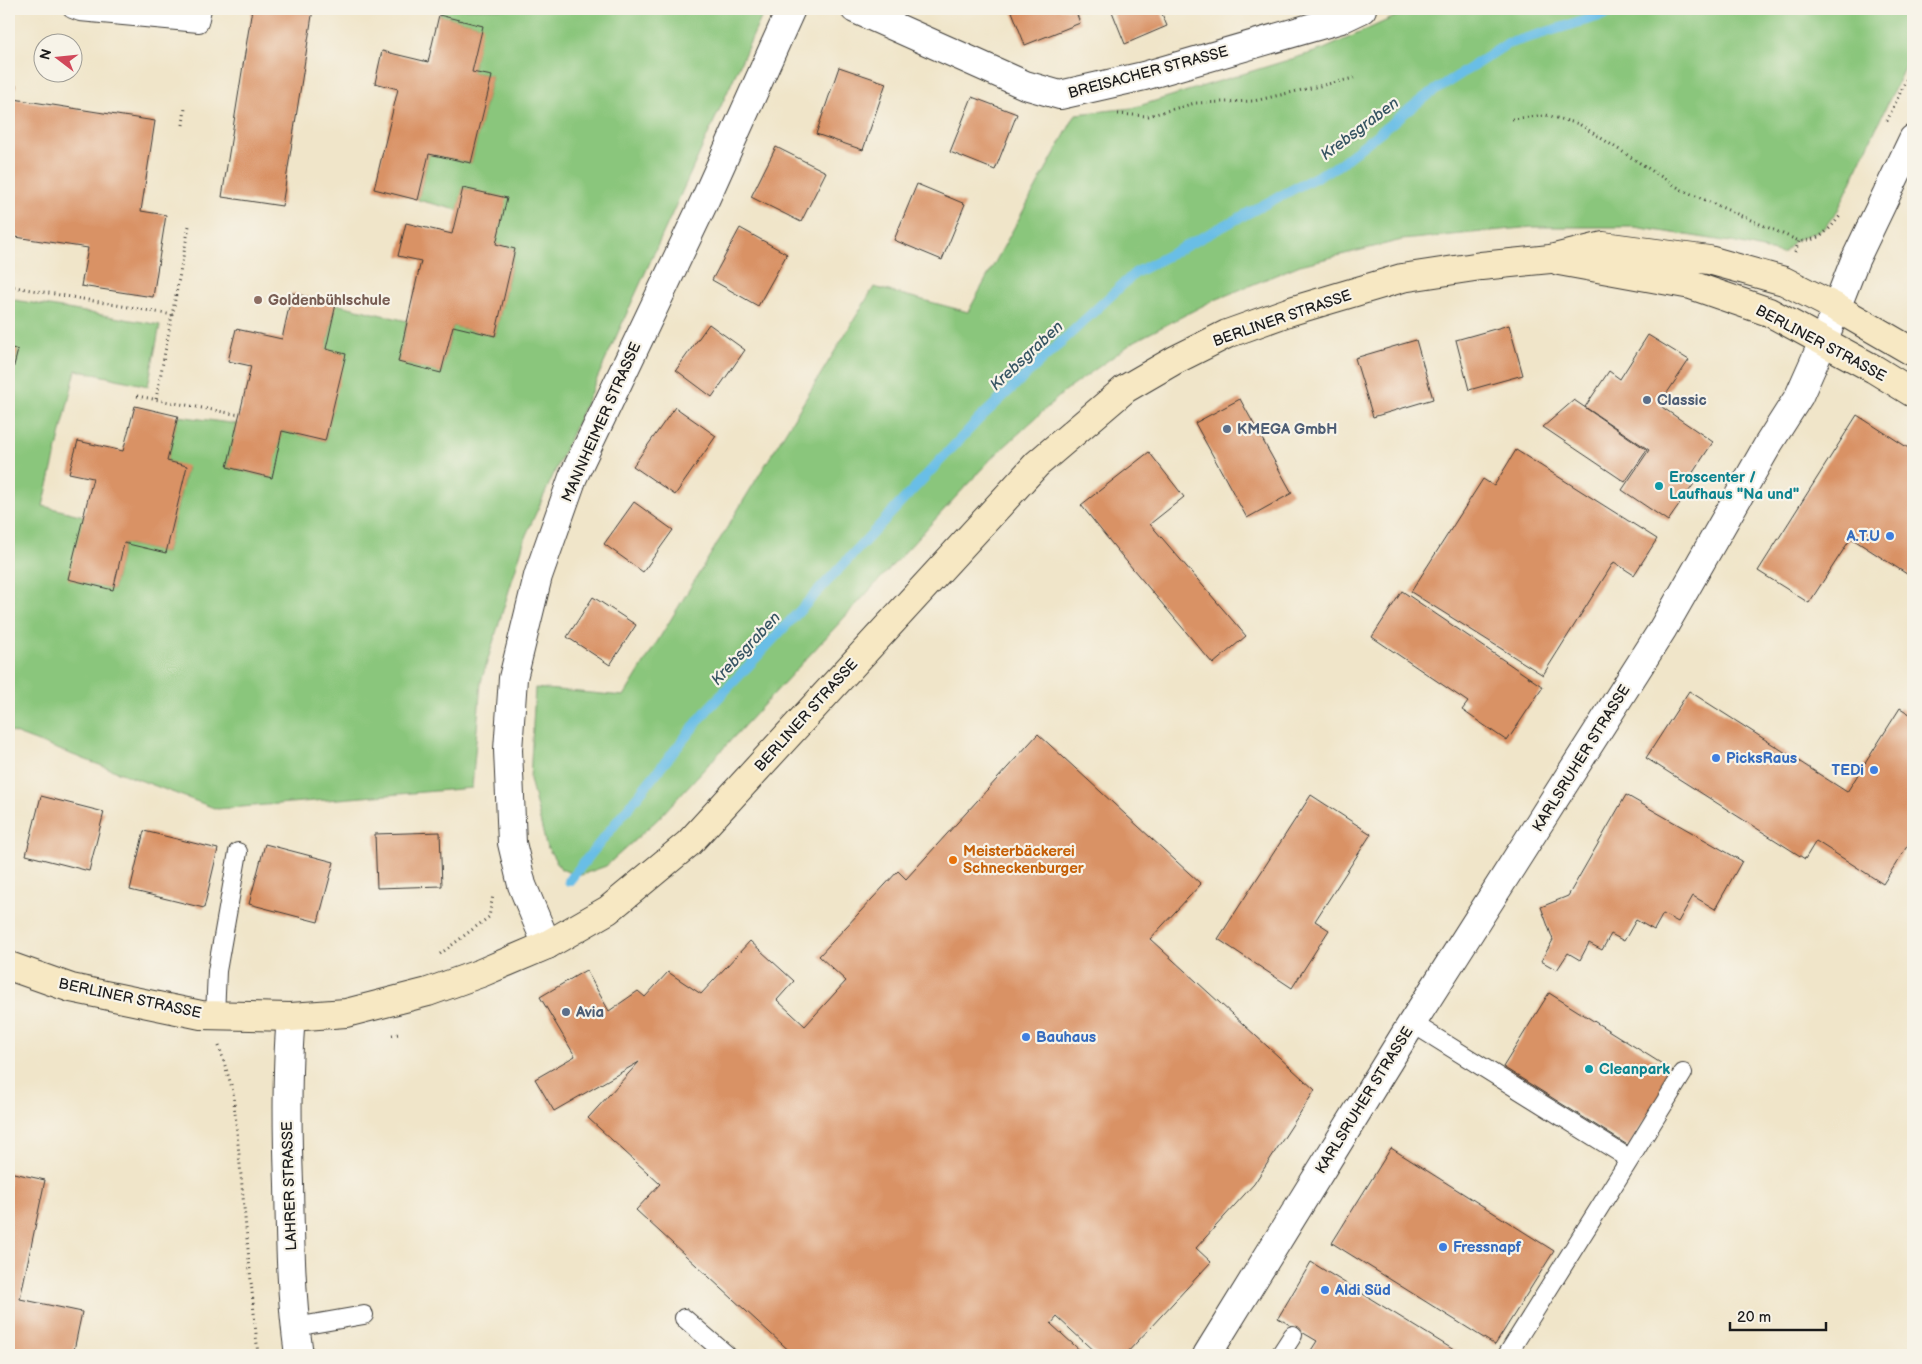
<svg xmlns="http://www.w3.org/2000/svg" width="1922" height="1364" font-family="'Balsamiq Sans',sans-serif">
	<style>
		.green { fill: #8ac67c; stroke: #53714c }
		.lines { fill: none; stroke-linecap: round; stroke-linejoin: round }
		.stream { stroke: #69bee6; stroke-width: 10 }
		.building { fill: #d99265 }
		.lane-casing { stroke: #3c3a36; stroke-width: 20 }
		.street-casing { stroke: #3c3a36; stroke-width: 30 }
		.secondary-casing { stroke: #3c3a36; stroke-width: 30 }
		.path { stroke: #3c3a36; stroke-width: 3; stroke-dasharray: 1 4; stroke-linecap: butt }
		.lane { stroke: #fff; stroke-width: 18 }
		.street { stroke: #fff; stroke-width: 28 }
		.secondary { stroke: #f7e8c3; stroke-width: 28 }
		.education-dot { fill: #8d6e63; stroke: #f7f3e8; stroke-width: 2 }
		.service-dot { fill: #5c6f8a; stroke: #f7f3e8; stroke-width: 2 }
		.culture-dot { fill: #0f9aa8; stroke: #f7f3e8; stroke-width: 2 }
		.shop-dot { fill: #3f7fe0; stroke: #f7f3e8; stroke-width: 2 }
		.food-dot { fill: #e8710a; stroke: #f7f3e8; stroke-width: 2 }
		.labels { text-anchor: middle; stroke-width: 4.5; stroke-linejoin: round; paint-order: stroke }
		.street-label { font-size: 15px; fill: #1c1c1c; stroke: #f7f3e8 }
		.education-label { font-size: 15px; font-weight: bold; fill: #785e54; stroke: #f7f3e8; text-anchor: start }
		.service-label { font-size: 15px; font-weight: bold; fill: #4e5e75; stroke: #f7f3e8; text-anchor: start }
		.culture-label { font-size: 15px; font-weight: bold; fill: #0d838f; stroke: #f7f3e8; text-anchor: start }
		.shop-label { font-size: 15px; font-weight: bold; fill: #366cbe; stroke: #f7f3e8; text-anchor: start }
		.food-label { font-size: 15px; font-weight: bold; fill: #c56008; stroke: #f7f3e8; text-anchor: start }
		.water-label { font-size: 16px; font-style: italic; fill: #375563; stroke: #f7f3e8 }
	</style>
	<rect width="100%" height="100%" fill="#f7f3e8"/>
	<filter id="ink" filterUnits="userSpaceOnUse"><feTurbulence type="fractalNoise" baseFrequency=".02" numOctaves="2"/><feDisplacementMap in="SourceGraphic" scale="10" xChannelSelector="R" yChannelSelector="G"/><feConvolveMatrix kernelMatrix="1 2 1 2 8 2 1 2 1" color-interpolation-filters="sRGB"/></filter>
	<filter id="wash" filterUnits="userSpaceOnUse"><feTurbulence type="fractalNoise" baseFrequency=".0096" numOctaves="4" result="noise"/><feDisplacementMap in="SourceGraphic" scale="20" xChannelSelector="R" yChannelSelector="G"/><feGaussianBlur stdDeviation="1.12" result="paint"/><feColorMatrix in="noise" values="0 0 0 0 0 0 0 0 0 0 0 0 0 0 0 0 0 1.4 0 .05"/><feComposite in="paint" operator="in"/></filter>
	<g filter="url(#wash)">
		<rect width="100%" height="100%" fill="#f0e5c9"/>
		<path class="green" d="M445,9H759L761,18L526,535L481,682L472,788L217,809L9,731V388L18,350L9,347V299L160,325L148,386L76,370L43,506L84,516L69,579L113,590L124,543L166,553L187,467L167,461L178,416L237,424L227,467L271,478L282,431L325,441L345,354L326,349L336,304L407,321L398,362L441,373L453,326L495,336L515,249L496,244L506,198L463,188L458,210L418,200L429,154L471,163L492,76L472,72L482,26L439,15Z
			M1412,9H1913V49L1838,210L1824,228L1794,241L1783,254L1737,243L1635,227H1532L1402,240L1300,265L1210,302L1135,341L1065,391L991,459L658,819L606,866L578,876L561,869L546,845L530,779L535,688L624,696L874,287L968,312L1076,114L1132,108L1324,49Z"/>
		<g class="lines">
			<path class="stream" d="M569,881L708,709L979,419L1135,273L1337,166L1425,97L1507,44L1623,9"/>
		</g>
		<g id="blocks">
			<path class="building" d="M252,9H313L282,206L222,197Z
				M1011,9H1075L1080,23L1025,45Z
				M1111,9H1160L1167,26L1125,44Z
				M439,15L483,26L472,72L492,76L471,163L429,154L418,200L374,189L398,89L375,83L382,51L428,62Z
				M839,67L886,83L863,150L816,134Z
				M9,84L16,85L14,99L155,121L141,211L166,215L153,297L81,286L88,248L9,236Z
				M972,97L1017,114L995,170L950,152Z
				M776,147L826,172L801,222L751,197Z
				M917,184L965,204L942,260L894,240Z
				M463,188L507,198L496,244L515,249L495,336L453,326L441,373L398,362L421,261L398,256L406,223L452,234Z
				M740,228L787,254L758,306L712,280Z
				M292,293L336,304L326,349L346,354L325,441L282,431L272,478L227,467L251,366L228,361L236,329L282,339Z
				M709,324L745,350L712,397L676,370Z
				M1509,325L1523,375L1469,390L1456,340Z
				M1648,335L1689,360L1659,405L1713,442L1690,477L1696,481L1668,521L1622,490L1649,450L1585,407L1609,371L1620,379Z
				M1416,340L1433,399L1373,417L1355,358Z
				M9,347L18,350L9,385Z
				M1240,399L1292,493L1247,518L1195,423Z
				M1574,400L1647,450L1625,482L1543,427Z
				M135,406L178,416L167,461L187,466L166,553L124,543L113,590L68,579L93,478L69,473L78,441L123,451Z
				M675,407L716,436L675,495L633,466Z
				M1857,415L1913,451V578L1851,538L1809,603L1758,571Z
				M1516,450L1657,539L1634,575L1614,562L1543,675L1411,592L1483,479L1494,486Z
				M1149,452L1184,497L1150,524L1246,636L1213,664L1117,550L1081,505Z
				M634,502L673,530L643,572L604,544Z
				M1402,591L1543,687L1507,741L1462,710L1468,702L1372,637Z
				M593,597L636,625L610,665L567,637Z
				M1689,691L1847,792L1900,708L1913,716V837L1883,884L1816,841L1805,859L1646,758Z
				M1038,734L1201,884L1150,939L1315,1090L1254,1184L1196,1248L1211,1262L1125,1355H1098L1057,1317L1051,1324L1085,1355H794L636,1210L660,1184L588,1118L639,1062L554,1111L535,1079L575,1056L540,997L586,970L609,1011L638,991L645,997L668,972L701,994L750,941L794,981L777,1000L805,1026L846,981L819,956L898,871L906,879Z
				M1311,795L1371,834L1315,921L1329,930L1292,988L1218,939Z
				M1626,795L1742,861L1715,909L1693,896L1678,922L1663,914L1654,930L1636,920L1624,941L1611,934L1602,950L1589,943L1580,960L1568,953L1557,970L1541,961L1553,940L1541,907L1568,896Z
				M41,796L104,812L89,871L26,855Z
				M144,831L218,849L204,908L130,890Z
				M440,832L442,886L377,888L375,834Z
				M265,844L334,862L318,922L249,904Z
				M1549,993L1675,1072L1629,1146L1503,1067Z
				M1391,1148L1554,1251L1495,1345L1332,1243Z
				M9,1172L45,1180L20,1299L82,1312L73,1355H9Z
				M1311,1262L1462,1355H1308L1317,1341L1278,1318Z"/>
		</g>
	</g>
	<g filter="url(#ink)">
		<use href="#blocks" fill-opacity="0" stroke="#3c3a36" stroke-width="1"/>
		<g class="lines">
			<defs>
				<path id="lane" d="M72,9L80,12L199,23L202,9
					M215,1015L217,971L238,852
					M1412,1023L1630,1159L1507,1355
					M1630,1159L1683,1073
					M684,1318L727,1355
					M295,1327L364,1315
					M1280,1355L1293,1335"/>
				<path id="street" d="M855,9L1025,85L1060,95L1144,76L1341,19L1362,9
					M547,945L522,885L512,843L508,750L513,678L538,576L573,477L705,200L791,9
					M291,1017C286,1072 287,1128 289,1184C290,1241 291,1299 299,1355
					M1207,1355L1412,1023L1662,630L1769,443L1799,396L1823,342L1855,260L1913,139"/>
				<path id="secondary" d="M1559,261L1691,285L1769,312L1874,369L1913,393
					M9,966L71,988L201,1015L291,1017L346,1013L428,992L481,973L547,945L608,910L689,843L1037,464L1125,389L1175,360L1227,334L1291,311L1402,278L1481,266L1550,259L1603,246L1709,260L1784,281L1837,308L1913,352"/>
			</defs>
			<use href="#lane" class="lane-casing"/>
			<use href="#street" class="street-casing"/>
			<use href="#secondary" class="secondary-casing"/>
			<path class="path" d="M1118,114L1148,116L1195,103L1254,101L1354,78
				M1512,119L1546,115L1579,124L1682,190L1799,241
				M1887,121L1913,65
				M183,125L185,108
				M1795,252L1799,241C1820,241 1828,231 1840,216
				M9,286L173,315
				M137,396L240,415
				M156,399L189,226
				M440,954L489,917L493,895
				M392,1035L400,1034
				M219,1046L233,1091L258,1355"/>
			<use href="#lane" class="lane"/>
			<use href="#street" class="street"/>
			<use href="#secondary" class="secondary"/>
		</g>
	</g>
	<circle class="education-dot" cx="258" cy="300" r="5"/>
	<g class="service-dot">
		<circle cx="1647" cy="400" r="5"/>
		<circle cx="1227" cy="429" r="5"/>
		<circle cx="566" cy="1012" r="5"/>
	</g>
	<g class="culture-dot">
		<circle cx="1659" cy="486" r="5"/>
		<circle cx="1589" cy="1069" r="5"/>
	</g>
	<g class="shop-dot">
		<circle cx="1890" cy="536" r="5"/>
		<circle cx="1716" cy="758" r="5"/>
		<circle cx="1874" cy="770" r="5"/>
		<circle cx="1026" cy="1037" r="5"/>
		<circle cx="1443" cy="1247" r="5"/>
		<circle cx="1325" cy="1290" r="5"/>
	</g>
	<circle class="food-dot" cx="953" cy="860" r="5"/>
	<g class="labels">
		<g class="street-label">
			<text transform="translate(1148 72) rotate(-15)" y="5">BREISACHER STRASSE</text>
			<text transform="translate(1282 318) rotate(-19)" y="5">BERLINER STRASSE</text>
			<text transform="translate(1821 343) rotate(28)" y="5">BERLINER STRASSE</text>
			<text transform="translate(601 422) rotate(-66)" y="5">MANNHEIMER STRASSE</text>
			<text transform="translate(806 715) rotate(-48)" y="5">BERLINER STRASSE</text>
			<text transform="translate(1581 758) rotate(-58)" y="5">KARLSRUHER STRASSE</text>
			<text transform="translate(130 998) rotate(12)" y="5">BERLINER STRASSE</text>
			<text transform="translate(1364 1100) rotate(-58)" y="5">KARLSRUHER STRASSE</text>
			<text transform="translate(289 1186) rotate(-92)" y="5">LAHRER STRASSE</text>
		</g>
		<g class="education-label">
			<text x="268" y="305">Goldenbühlschule</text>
		</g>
		<g class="service-label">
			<text x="1657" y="405">Classic</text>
			<text x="1237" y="434">KMEGA GmbH</text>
			<text x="576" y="1017">Avia</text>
		</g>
		<g class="culture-label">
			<text x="1669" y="482">Eroscenter /<tspan x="1669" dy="17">Laufhaus "Na und"</tspan></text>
			<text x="1599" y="1074">Cleanpark</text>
		</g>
		<g class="shop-label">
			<text x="1880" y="541" text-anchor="end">A.T.U</text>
			<text x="1726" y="763">PicksRaus</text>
			<text x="1864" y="775" text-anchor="end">TEDi</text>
			<text x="1036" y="1042">Bauhaus</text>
			<text x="1453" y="1252">Fressnapf</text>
			<text x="1335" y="1295">Aldi Süd</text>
		</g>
		<g class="food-label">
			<text x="963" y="856">Meisterbäckerei<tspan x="963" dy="17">Schneckenburger</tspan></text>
		</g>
		<g class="water-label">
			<text transform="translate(1359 128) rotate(-37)" y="6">Krebsgraben</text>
			<text transform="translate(1026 355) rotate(-43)" y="6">Krebsgraben</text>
			<text transform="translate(745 648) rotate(-47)" y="6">Krebsgraben</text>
		</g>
	</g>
	<rect width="1922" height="1364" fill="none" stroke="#f7f3e8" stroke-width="30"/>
	<g transform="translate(58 58) rotate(286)"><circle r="24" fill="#f7f3e8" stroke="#9f9d96"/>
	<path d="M0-4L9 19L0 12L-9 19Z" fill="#d1495b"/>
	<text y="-8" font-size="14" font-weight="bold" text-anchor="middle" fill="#1c1c1c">N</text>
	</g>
	<path d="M1730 1322v8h96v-8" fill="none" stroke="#1c1c1c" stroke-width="2.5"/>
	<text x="1737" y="1322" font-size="15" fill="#1c1c1c" stroke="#f7f3e8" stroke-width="4" paint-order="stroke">20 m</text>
</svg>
